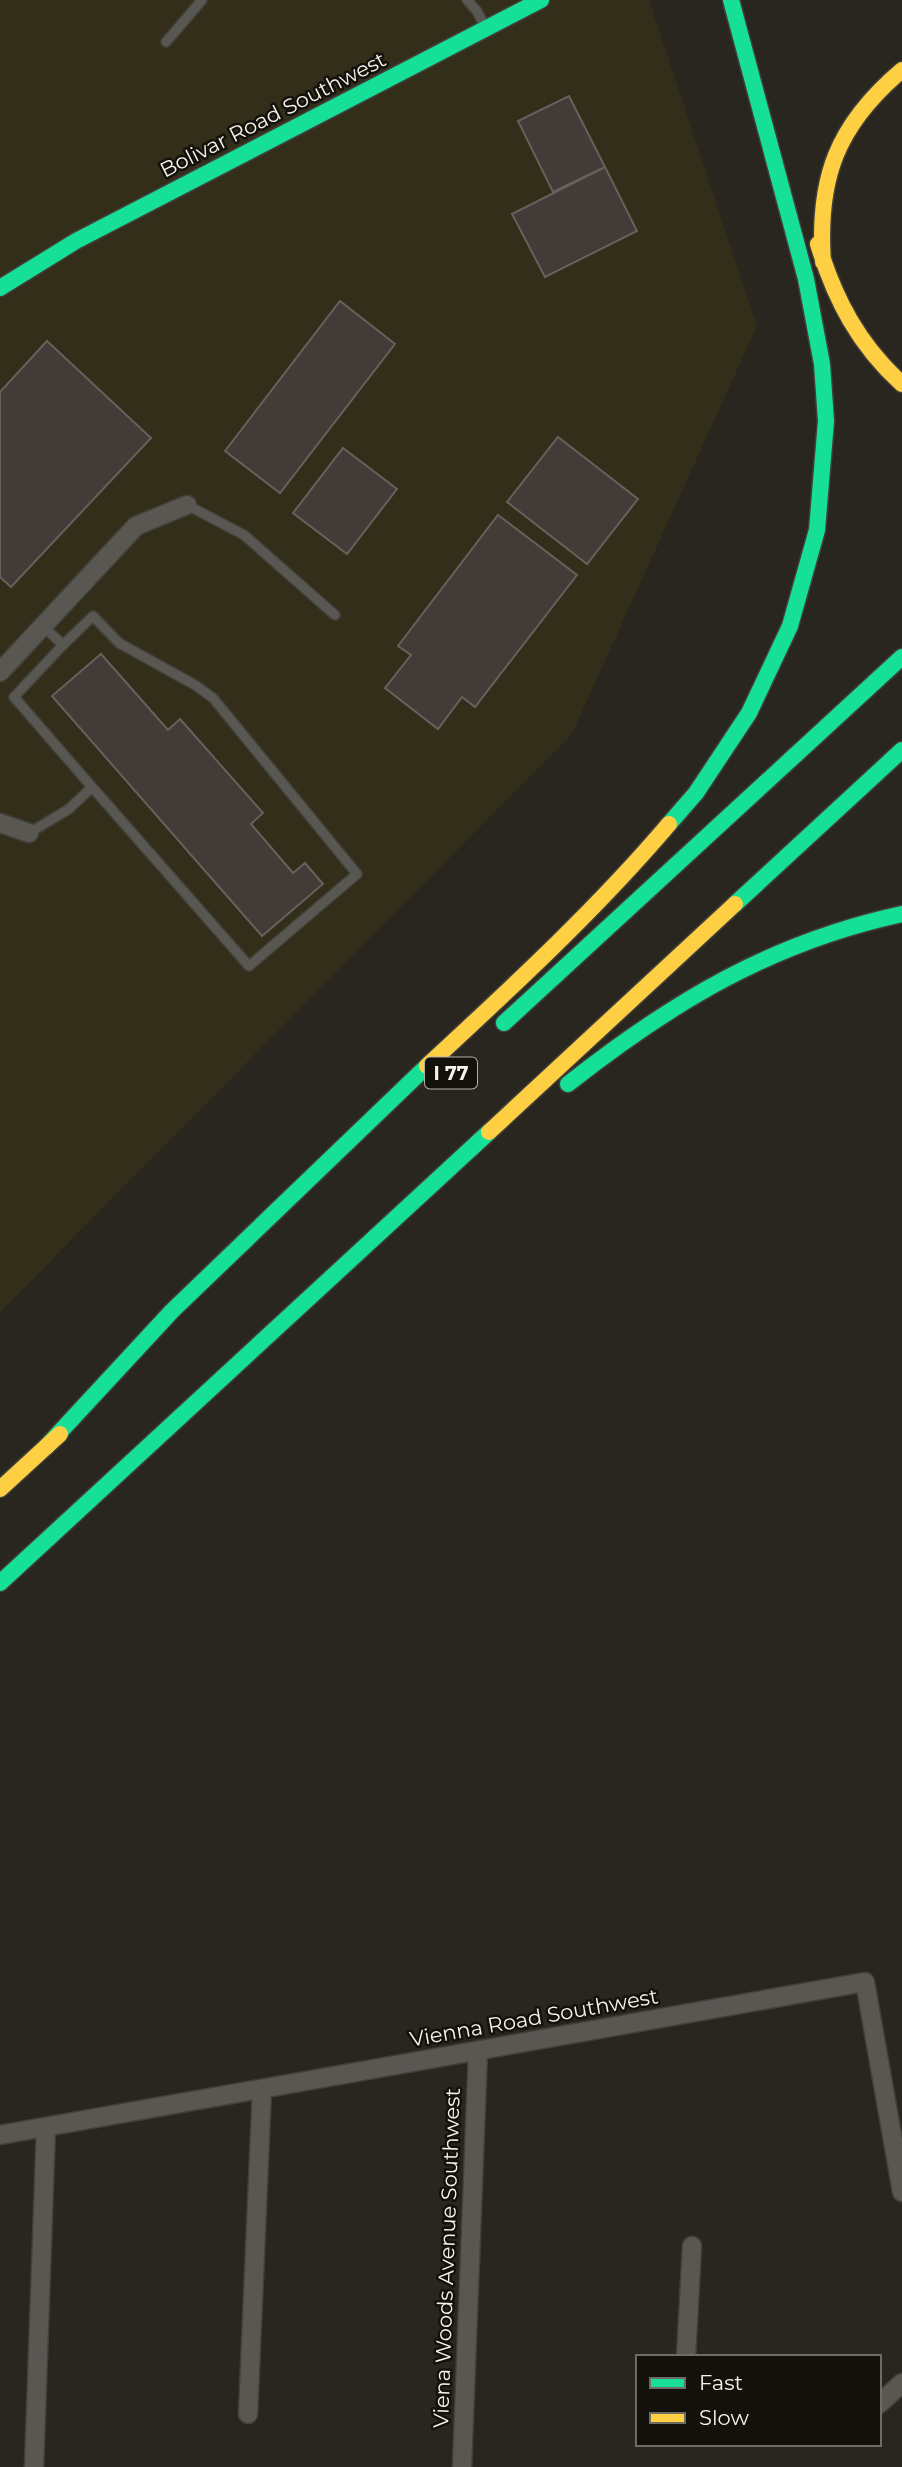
<svg xmlns="http://www.w3.org/2000/svg" width="902" height="2467" font-family="Montserrat,sans-serif">
	<style>
		.built { fill: #322e1a }
		.building { fill: #423b37; stroke: #66615d; stroke-width: 2 }
		.lines { fill: none; stroke-linecap: round; stroke-linejoin: round }
		.lane-casing { stroke: #42403a; stroke-width: 12 }
		.street-casing { stroke: #42403a; stroke-width: 21 }
		.fast-casing { stroke: #42403a; stroke-width: 19 }
		.slow-casing { stroke: #42403a; stroke-width: 19 }
		.lane { stroke: #595752; stroke-width: 9 }
		.street { stroke: #595752; stroke-width: 18 }
		.fast { stroke: #16e098; stroke-width: 16 }
		.slow { stroke: #ffcf43; stroke-width: 16 }
		.labels { text-anchor: middle; stroke-width: 5; stroke-linejoin: round; paint-order: stroke }
		.shield { fill: #13110b; stroke: #b2b0a7; stroke-width: 2 }
		.shield-label { font-size: 19px; font-weight: bold; fill: #f6f4ea }
		.street-label { font-size: 21px; fill: #f6f4ea; stroke: #13110b }
	</style>
	<rect width="100%" height="100%" fill="#28261e"/>
	<path class="built" d="M0,0H649L757,326L572,734L0,1312Z"/>
	<path class="building" d="M569,96L605,167L553,192L518,121Z
		M605,167L637,231L545,277L512,214Z
		M340,301L395,344L280,493L225,451Z
		M47,341L151,438L11,587L0,577V392Z
		M558,437L638,499L587,564L507,502Z
		M343,448L397,489L347,554L293,513Z
		M498,515L577,575L475,707L462,697L438,729L385,688L411,655L398,646Z
		M101,654L168,730L180,719L263,813L251,824L293,873L305,863L323,884L262,936L52,696Z"/>
	<g class="lines">
		<defs>
			<path id="lane" d="M467,0L477,11L485,27
				M166,42L202,0
				M187,505L244,535L335,615
				M63,645L93,616L119,643L195,685L213,698L357,874L249,966L92,787
				M29,833L69,809L92,787L14,697L63,645L43,626"/>
			<path id="street" d="M0,672L136,526L187,505
				M0,823L29,833
				M0,2135L865,1982L902,2192
				M686,2357L692,2246
				M879,2404L902,2383
				M248,2414L262,2089
				M34,2467L46,2127
				M462,2467L478,2051"/>
			<path id="fast" d="M0,288L76,241L541,0
				M669,824L696,793L749,713L790,626L817,530L826,421L822,364L806,279L731,0
				M735,904L902,750
				M504,1023L902,657
				M568,1084C672,1002 772,942 902,914
				M46,1447L172,1311L427,1066
				M0,1583L489,1132"/>
			<path id="slow" d="M818,244C835,300 859,345 902,384
				M823,262C817,178 837,125 902,70
				M427,1066C511,988 595,911 669,824
				M489,1132L735,904
				M0,1489L60,1434"/>
		</defs>
		<use href="#lane" class="lane-casing"/>
		<use href="#street" class="street-casing"/>
		<use href="#fast" class="fast-casing"/>
		<use href="#slow" class="slow-casing"/>
		<use href="#lane" class="lane"/>
		<use href="#street" class="street"/>
		<use href="#fast" class="fast"/>
		<use href="#slow" class="slow"/>
	</g>
	<g class="labels">
		<rect class="shield" x="425" y="1057.5" width="52" height="31" rx="5"/>
		<g class="shield-label">
			<text x="451" y="1080">I 77</text>
		</g>
		<g class="street-label">
			<text transform="translate(273 115) rotate(-27)" y="7">Bolivar Road Southwest</text>
			<text transform="translate(534 2018) rotate(-10)" y="7">Vienna Road Southwest</text>
			<text transform="translate(447 2258) rotate(-88)" y="7">Viena Woods Avenue Southwest</text>
		</g>
	</g>
	<rect x="636" y="2355" width="245" height="91" fill="#13110b" stroke="#6e6c64" stroke-width="2"/>
	<rect x="650" y="2378" width="35" height="10" fill="#16e098" stroke="#6e6c64" stroke-width="2"/>
	<text x="699" y="2390" font-size="21" fill="#f6f4ea">Fast</text>
	<rect x="650" y="2413" width="35" height="10" fill="#ffcf43" stroke="#6e6c64" stroke-width="2"/>
	<text x="699" y="2425" font-size="21" fill="#f6f4ea">Slow</text>
</svg>
